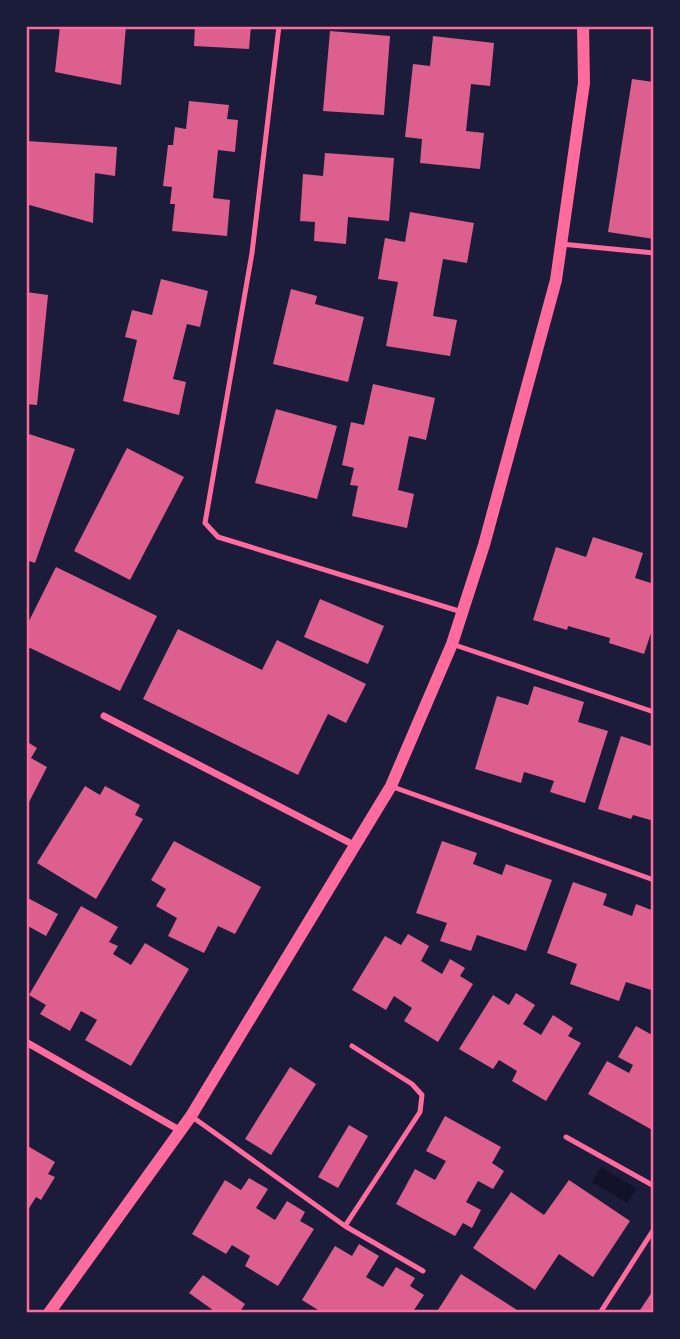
<svg xmlns="http://www.w3.org/2000/svg" width="680" height="1339" font-family="Ubuntu,sans-serif">
	<style>
		.water { fill: #12122b }
		.building { fill: #dd5f8e }
		.lines { fill: none; stroke-linecap: round; stroke-linejoin: round }
		.service { stroke: #ff6b9d; stroke-width: 5 }
		.minor { stroke: #ff6b9d; stroke-width: 7 }
		.tertiary { stroke: #ff6b9d; stroke-width: 12 }
		.neatline { fill: none; stroke: #ff6b9d; stroke-width: 2.5 }
	</style>
	<rect width="100%" height="100%" fill="#1b1b3a"/>
	<path class="water" d="M601,1167L637,1189L627,1203L592,1182Z"/>
	<path class="building" d="M60,26H126L121,85L55,72Z
		M195,26H251L249,49L194,46Z
		M330,31L390,36L384,115L323,111Z
		M433,36L494,43L490,86L471,84L466,131L484,133L480,169L420,163L422,139L405,137L413,64L430,66Z
		M632,79L654,82V239L608,232Z
		M189,101L229,105L227,119L238,120L235,152L218,150L213,198L230,200L227,236L172,231L175,204H170L172,187L163,186L168,145H173L175,127L186,129Z
		M27,141L117,147L115,176L95,173L93,223L26,204Z
		M325,153L394,158L389,221L348,217L346,244L314,241L315,222L300,221L303,174L323,176Z
		M410,212L474,223L467,263L443,259L433,316L457,320L450,356L386,346L398,282L378,279L385,238L405,242Z
		M161,279L208,291L200,327L187,324L173,379L186,382L179,415L123,401L137,340L125,337L132,310L152,315Z
		M291,289L317,296L315,304L364,317L348,382L273,364Z
		M26,292L48,295L37,405L26,404Z
		M373,384L435,398L426,440L409,436L398,490L414,494L407,528L352,516L358,486L350,485L354,468L342,465L351,422L364,425Z
		M276,409L337,426L317,499L255,483Z
		M26,433L75,449L35,563L26,560Z
		M127,448L184,477L130,580L74,551Z
		M593,537L643,553L635,578L654,584V624L644,654L609,643L610,638L568,626L567,630L533,620L556,547L586,557Z
		M56,567L157,616L120,691L26,646V627Z
		M320,599L384,626L368,664L304,637Z
		M178,629L262,670L277,640L366,684L346,723L328,714L298,775L143,699Z
		M534,686L584,702L578,722L608,731L585,803L550,792L554,781L524,772L521,783L475,769L497,696L528,705Z
		M621,736L651,746L654,738V821L633,815L631,819L598,809Z
		M26,741L37,748L31,758L47,767L26,808Z
		M85,786L100,795L105,786L140,805L135,815L143,819L96,899L37,863Z
		M174,841L261,887L235,934L218,926L204,953L168,936L177,918L156,906L166,889L151,880Z
		M442,841L477,853L473,864L502,875L506,864L552,880L526,951L477,935L471,951L440,941L447,923L416,913Z
		M573,882L607,894L603,905L632,916L636,904L654,911V991L626,982L619,1001L570,984L577,964L547,953Z
		M26,897L58,914L46,936L26,925Z
		M81,906L118,927L109,942L118,946L113,954L131,965L145,943L189,969L131,1066L85,1040L97,1020L81,1011L70,1031L40,1014L46,1005L29,995Z
		M408,934L429,946L421,961L442,974L450,959L465,968L460,976L473,984L438,1042L404,1021L412,1008L394,996L386,1010L352,990L385,936L401,945Z
		M516,993L535,1005L523,1024L541,1035L553,1015L573,1028L568,1036L581,1043L546,1101L512,1081L517,1071L499,1060L493,1069L459,1049L493,995L509,1005Z
		M636,1026L654,1036V1131L588,1094L607,1061L629,1073L633,1065L618,1057Z
		M290,1067L316,1084L271,1155L245,1139Z
		M445,1116L501,1147L492,1163L504,1171L493,1189L478,1181L466,1202L481,1210L472,1228L463,1223L455,1236L396,1204L415,1169L435,1180L446,1161L426,1151Z
		M349,1125L368,1136L338,1188L318,1177Z
		M26,1145L55,1162L48,1174L55,1177L41,1200L36,1197L26,1213Z
		M249,1178L268,1189L256,1208L275,1220L287,1201L305,1212L300,1221L314,1229L278,1286L245,1266L250,1256L232,1245L226,1254L192,1234L225,1180L241,1190Z
		M569,1180L630,1221L593,1277L559,1254L535,1290L473,1248L511,1192L544,1215Z
		M359,1244L379,1256L366,1277L383,1287L396,1267L415,1278L410,1286L424,1295L412,1313H323L302,1300L335,1246L352,1256Z
		M461,1274L517,1310L516,1313H436Z
		M203,1275L245,1304L239,1313H217L189,1293Z
		M654,1289V1313H638Z"/>
	<g class="lines">
		<path class="service" d="M279,26L252,253L205,523L218,537L462,612
			M561,244L654,253
			M452,644L654,712
			M393,787L654,880
			M191,1116L345,1226L423,1271
			M566,1137L654,1186
			M345,1226L420,1112L422,1095L412,1084L352,1046
			M600,1313L654,1229"/>
		<path class="minor" d="M104,716L356,846
			M26,1042L181,1131"/>
		<path class="tertiary" d="M49,1313L191,1116L391,786L452,644L484,545L556,280L584,83L583,26"/>
	</g>
	<rect width="680" height="1339" fill="none" stroke="#1b1b3a" stroke-width="56"/>
	<rect x="28" y="28" width="624" height="1283" class="neatline"/>
</svg>
